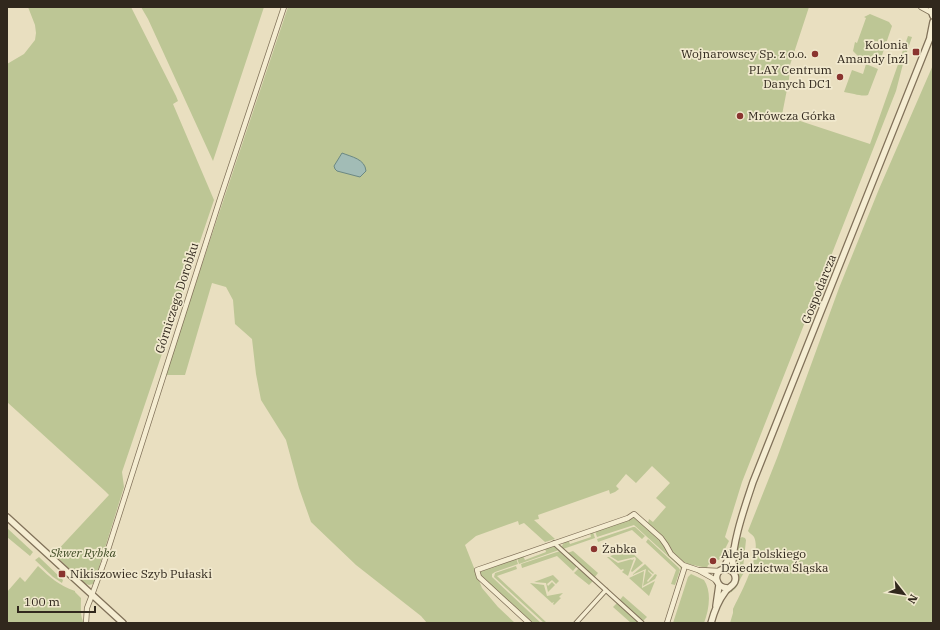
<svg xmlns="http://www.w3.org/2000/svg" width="940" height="630" font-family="'IBM Plex Serif',serif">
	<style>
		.green { fill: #bdc695 }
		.water { fill: #a2bcb6; stroke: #6b8883 }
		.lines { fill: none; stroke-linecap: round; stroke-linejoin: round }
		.pedestrian-casing { stroke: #807159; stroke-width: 5.5 }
		.minor-casing { stroke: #807159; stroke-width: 6 }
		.tertiary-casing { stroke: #807159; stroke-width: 8 }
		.pedestrian { stroke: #f5edd2; stroke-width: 3.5 }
		.minor { stroke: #f5edd2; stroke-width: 4.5 }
		.tertiary { stroke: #f5edd2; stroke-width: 5.5 }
		.poi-dot { fill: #8a342f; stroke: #f1e9ce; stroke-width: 1.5 }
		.labels { text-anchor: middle; stroke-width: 3.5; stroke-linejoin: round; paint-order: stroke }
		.poi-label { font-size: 12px; fill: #31281d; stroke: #f1e9ce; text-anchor: start }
		.street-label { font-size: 12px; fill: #31281d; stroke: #f1e9ce }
		.park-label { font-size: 12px; font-style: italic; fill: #404c25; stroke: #f1e9ce }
	</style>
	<rect width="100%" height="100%" fill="#e9dfc0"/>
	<path class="green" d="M28,7H131L176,96L178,101L173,104L214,200L122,472L124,487L95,580L93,584L89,585L84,583L54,554L109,495L105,491L7,402V64L24,54L35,40L36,33L35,25Z
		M141,7H264L213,161L148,19Z
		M288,7H809L790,65L789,79L782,115L870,144L908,36L912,37L904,60L896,91L742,482L725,537L729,541L720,559L708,565L707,568L688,564L684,562L674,554L666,541L648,523L649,519L653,522L666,507L656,498L670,483L652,466L636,483L626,474L616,486L619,489L615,492L610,494L609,490L538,515L539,519L534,520L555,539L545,542L524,523L519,525L518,521L476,536L465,545L482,588L498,607L515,623H427L421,616L356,565L311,522L299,488L286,440L261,400L256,374L252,339L235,324L233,300L226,287L212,283L185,375H165Z
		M870,14L889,22L892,26L879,64L859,57L853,51L855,42L857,43L866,18L864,17Z
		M866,64L878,69L868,95C862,97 852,93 844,92L852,70L863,74Z
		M933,65V623H730L733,613V609C741,593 762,554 754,537C753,535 749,533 748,531L777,458L839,288L879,189Z
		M634,518H636L660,540L681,566L682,569L681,573V570L680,567L634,525L597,537L595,531Z
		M633,527H635L645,536L642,539L632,530L598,542L597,539Z
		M7,528L33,552L30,556L7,537Z
		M593,532L595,538L563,549L562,546L564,542L568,540L570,544L591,537L590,533Z
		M742,537L745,538L746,540L743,568L745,572C736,582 742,587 726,595L727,592L732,588L739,539Z
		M648,539L679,568L680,570L675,585L671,584L676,570L646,542Z
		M552,546L556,547L559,550L519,564L517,558L523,556L525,560L546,552L545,548Z
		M629,550L643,563L632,572L631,571L636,559L635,557L618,561L610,556Z
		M560,551L577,566L573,571L557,556L522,568L521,564Z
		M573,551L598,573L594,578L567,553Z
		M39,557L63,580L62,583L53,577L35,560Z
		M607,557H609L618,563L632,559L631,560H632L634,559L628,576L622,572L624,570L623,569L621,570Z
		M516,558L518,564L495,572L492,574V577L541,623H532L481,576L480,573L481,571Z
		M645,564L654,573L653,574L648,570V571L652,575L647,581L648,582L655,574L657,575L655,579L643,586L646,569L632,575Z
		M38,566C51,578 58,585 75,591V592L81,598C81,605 80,615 83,621V623H7V592L20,577L25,582Z
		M516,566L517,569L497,576L547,623H544L494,577L495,573Z
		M579,568L593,581L589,585L574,573Z
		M644,571L642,588L655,581L649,596L629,578Z
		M691,574L704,580C712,592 709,610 704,623H673L688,577Z
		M553,575L559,581L556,584L552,580L547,584L548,586L552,582L555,585L548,592L546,583L534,582Z
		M530,583L544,585L547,596L563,593L559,597L561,598L554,605L553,604L554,602L552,603Z
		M623,596L647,617L642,622L619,601Z
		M617,603L639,623H631L613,607Z"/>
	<path class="water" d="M342,153C352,157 365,159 366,171L360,177L337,171L335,169L334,166Z"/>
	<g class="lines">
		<defs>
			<path id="pedestrian" d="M554,543L642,623
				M576,623L606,590"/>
			<path id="minor" d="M921,7L932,13
				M700,570L720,571
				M86,623L87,608L92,595L104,562L220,199L284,7
				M529,623L479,577L477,570L628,518L634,514L661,538L666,545L671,554L683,565L698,570L714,579L717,582
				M667,623L685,566"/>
			<path id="tertiary" d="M932,7L931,10L933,16
				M930,37L933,22
				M7,517L123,623
				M723,569L733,550
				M733,572C730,548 745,506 753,482L930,38L933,34
				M716,606L719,585
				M711,623C714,612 718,601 725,592C728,587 734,586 735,581C737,574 731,568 724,569C712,571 715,589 729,588"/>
		</defs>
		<use href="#pedestrian" class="pedestrian-casing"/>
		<use href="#minor" class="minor-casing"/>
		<use href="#tertiary" class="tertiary-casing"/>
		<use href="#pedestrian" class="pedestrian"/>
		<use href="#minor" class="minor"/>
		<use href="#tertiary" class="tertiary"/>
	</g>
	<g class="poi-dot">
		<rect x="912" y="48" width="8" height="8" rx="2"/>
		<circle cx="815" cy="54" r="4"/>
		<circle cx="840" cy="77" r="4"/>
		<circle cx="740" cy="116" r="4"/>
		<circle cx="594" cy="549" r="4"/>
		<circle cx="713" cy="561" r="4"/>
		<rect x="58" y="570" width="8" height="8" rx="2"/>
	</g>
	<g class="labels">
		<g class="poi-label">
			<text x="908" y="49" text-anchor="end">Kolonia<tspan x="908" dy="14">Amandy [nż]</tspan></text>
			<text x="807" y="58" text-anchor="end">Wojnarowscy Sp. z o.o.</text>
			<text x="832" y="74" text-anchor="end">PLAY Centrum<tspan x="832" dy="14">Danych DC1</tspan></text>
			<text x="748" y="120">Mrówcza Górka</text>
			<text x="602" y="553">Żabka</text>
			<text x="721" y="558">Aleja Polskiego<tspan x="721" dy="14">Dziedzictwa Śląska</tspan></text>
			<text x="70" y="578">Nikiszowiec Szyb Pułaski</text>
		</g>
		<g class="street-label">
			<text transform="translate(819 289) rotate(-68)" y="4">Gospodarcza</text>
			<text transform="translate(177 298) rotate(-72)" y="4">Górniczego Dorobku</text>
		</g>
		<g class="park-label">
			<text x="83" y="557">Skwer Rybka</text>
		</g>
	</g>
	<rect width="940" height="630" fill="none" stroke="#31281d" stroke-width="16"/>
	<g transform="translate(904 594) rotate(121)" stroke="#f1e9ce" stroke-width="3" paint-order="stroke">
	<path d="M0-3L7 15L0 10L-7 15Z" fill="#31281d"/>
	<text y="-6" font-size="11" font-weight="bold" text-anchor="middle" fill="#31281d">N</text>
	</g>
	<path d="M18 606v6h77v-6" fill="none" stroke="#31281d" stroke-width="2"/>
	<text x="24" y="606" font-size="12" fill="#31281d" stroke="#f1e9ce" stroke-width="3" paint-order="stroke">100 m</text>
</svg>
